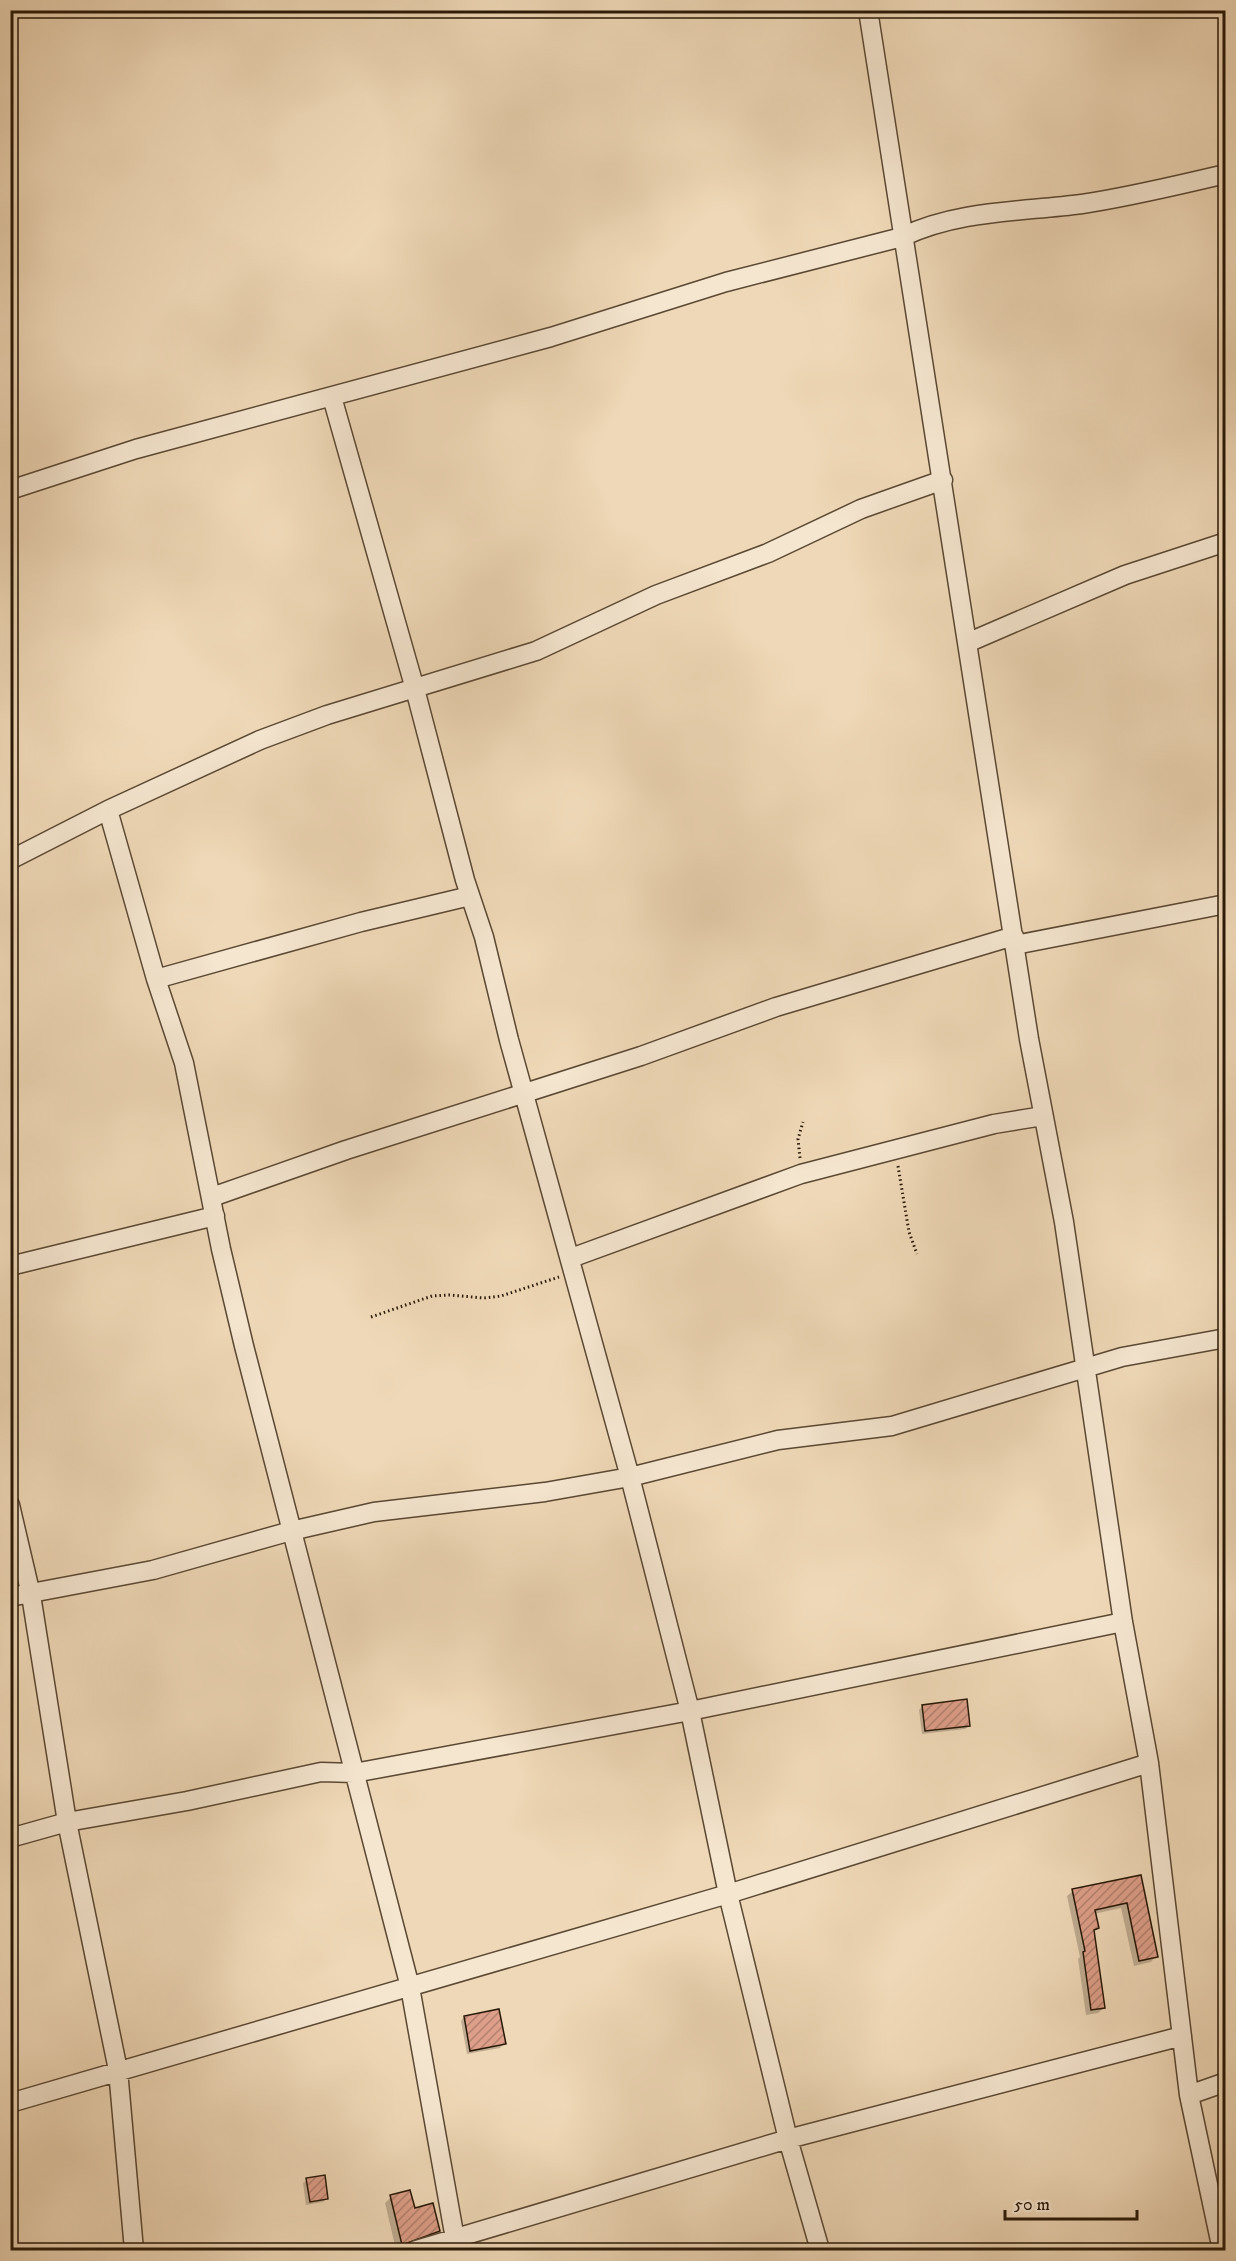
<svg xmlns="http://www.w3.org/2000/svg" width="1236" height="2261" font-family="'IM FELL DW Pica',serif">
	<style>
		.shadow { fill: #0003 }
		.building { fill: url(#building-hatch); stroke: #281807; stroke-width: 1.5 }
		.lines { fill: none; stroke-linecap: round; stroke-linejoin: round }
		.minor-casing { stroke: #5a4833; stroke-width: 21 }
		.path { stroke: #281807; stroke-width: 3; stroke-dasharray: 1.5 3; stroke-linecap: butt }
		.minor { stroke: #f5e6d0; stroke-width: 18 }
	</style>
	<defs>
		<pattern id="building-hatch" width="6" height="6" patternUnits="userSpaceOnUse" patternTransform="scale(1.5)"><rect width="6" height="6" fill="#dd9f89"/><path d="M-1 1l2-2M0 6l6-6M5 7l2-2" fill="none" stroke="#b3816e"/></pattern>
	</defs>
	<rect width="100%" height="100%" fill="#efd8b7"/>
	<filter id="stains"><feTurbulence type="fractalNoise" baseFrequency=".00333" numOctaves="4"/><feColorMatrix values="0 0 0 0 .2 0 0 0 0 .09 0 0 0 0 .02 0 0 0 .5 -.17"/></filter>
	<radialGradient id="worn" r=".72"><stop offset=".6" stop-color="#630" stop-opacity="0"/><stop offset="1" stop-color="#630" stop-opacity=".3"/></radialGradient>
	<path class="shadow" d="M923,1706L969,1726L965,1729L922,1734L919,1710Z
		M1139,1877L1156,1956L1151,1962L1134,1966L1121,1908L1094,1914L1097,1928L1093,1933L1104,2008L1098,2013L1086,2015L1078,1959L1080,1957L1067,1896L1073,1891Z
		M464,2017L504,2044L500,2048L467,2054L461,2021Z
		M307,2180L327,2198L323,2202L306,2205L303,2183Z
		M391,2197L414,2209L439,2231L432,2237L396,2250L385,2203Z"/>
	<path class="building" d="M967,1699L970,1726L925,1731L922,1705Z
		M1141,1875L1158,1957L1139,1961L1127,1903L1095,1910L1099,1928L1094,1930L1105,2008L1091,2010L1083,1952L1085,1951L1072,1889Z
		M499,2009L506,2044L470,2051L464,2016Z
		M325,2175L328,2199L310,2202L306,2178Z
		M410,2190L415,2208L433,2203L440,2231L402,2245L390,2195Z"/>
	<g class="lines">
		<defs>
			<path id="minor" d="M868,10L1029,1039L1064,1222L1123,1622L1149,1763L1189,2095L1222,2250
				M332,397L415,689L465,880L484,937L509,1040L630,1477L690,1711L728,1894L788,2139L820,2250
				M10,490L136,449L551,337L726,282L902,237C958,210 1021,212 1082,204C1130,197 1178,185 1226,174
				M967,643L1125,575L1226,542
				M108,810L156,979L184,1063L221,1249L244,1346L410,1987L457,2250
				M10,860L108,810L260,740L327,715L536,651L656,595L768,553L861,509L943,480
				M1015,945L1226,904
				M156,979L361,922L470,896
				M212,1197L346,1150L641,1056L776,1007L1014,936
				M571,1258L801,1174L994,1124L1043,1116
				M10,1266L215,1216
				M10,1505L31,1595L67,1822L118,2070L134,2250
				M10,1597L153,1570L291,1531L374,1512L545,1492L630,1477L778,1440L892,1426L1122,1357L1226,1338
				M10,1838L67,1822L187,1801L321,1772L354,1773L690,1711L1123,1622
				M1189,2095L1226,2082
				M10,2103L728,1894L1149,1763
				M416,2250L788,2139L1182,2036"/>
		</defs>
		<use href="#minor" class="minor-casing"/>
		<path class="path" d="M800,1158L798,1139L803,1122
			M898,1166L909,1232L917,1254
			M371,1317L432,1296L449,1295L484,1298L501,1296L559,1277"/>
		<use href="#minor" class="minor"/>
	</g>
	<rect width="1236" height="2261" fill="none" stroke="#efd8b7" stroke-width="36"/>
	<rect x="12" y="12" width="1212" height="2237" fill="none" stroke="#281807" stroke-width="3"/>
	<rect x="18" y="18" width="1200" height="2225" fill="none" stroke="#281807" stroke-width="1.5"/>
	<path d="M1005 2210v9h132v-9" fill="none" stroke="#281807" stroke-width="3"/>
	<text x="1014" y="2210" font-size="18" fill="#281807" stroke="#f5e6d0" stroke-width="4.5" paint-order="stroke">50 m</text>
	<rect width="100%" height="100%" filter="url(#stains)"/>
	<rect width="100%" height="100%" fill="url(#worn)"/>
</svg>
